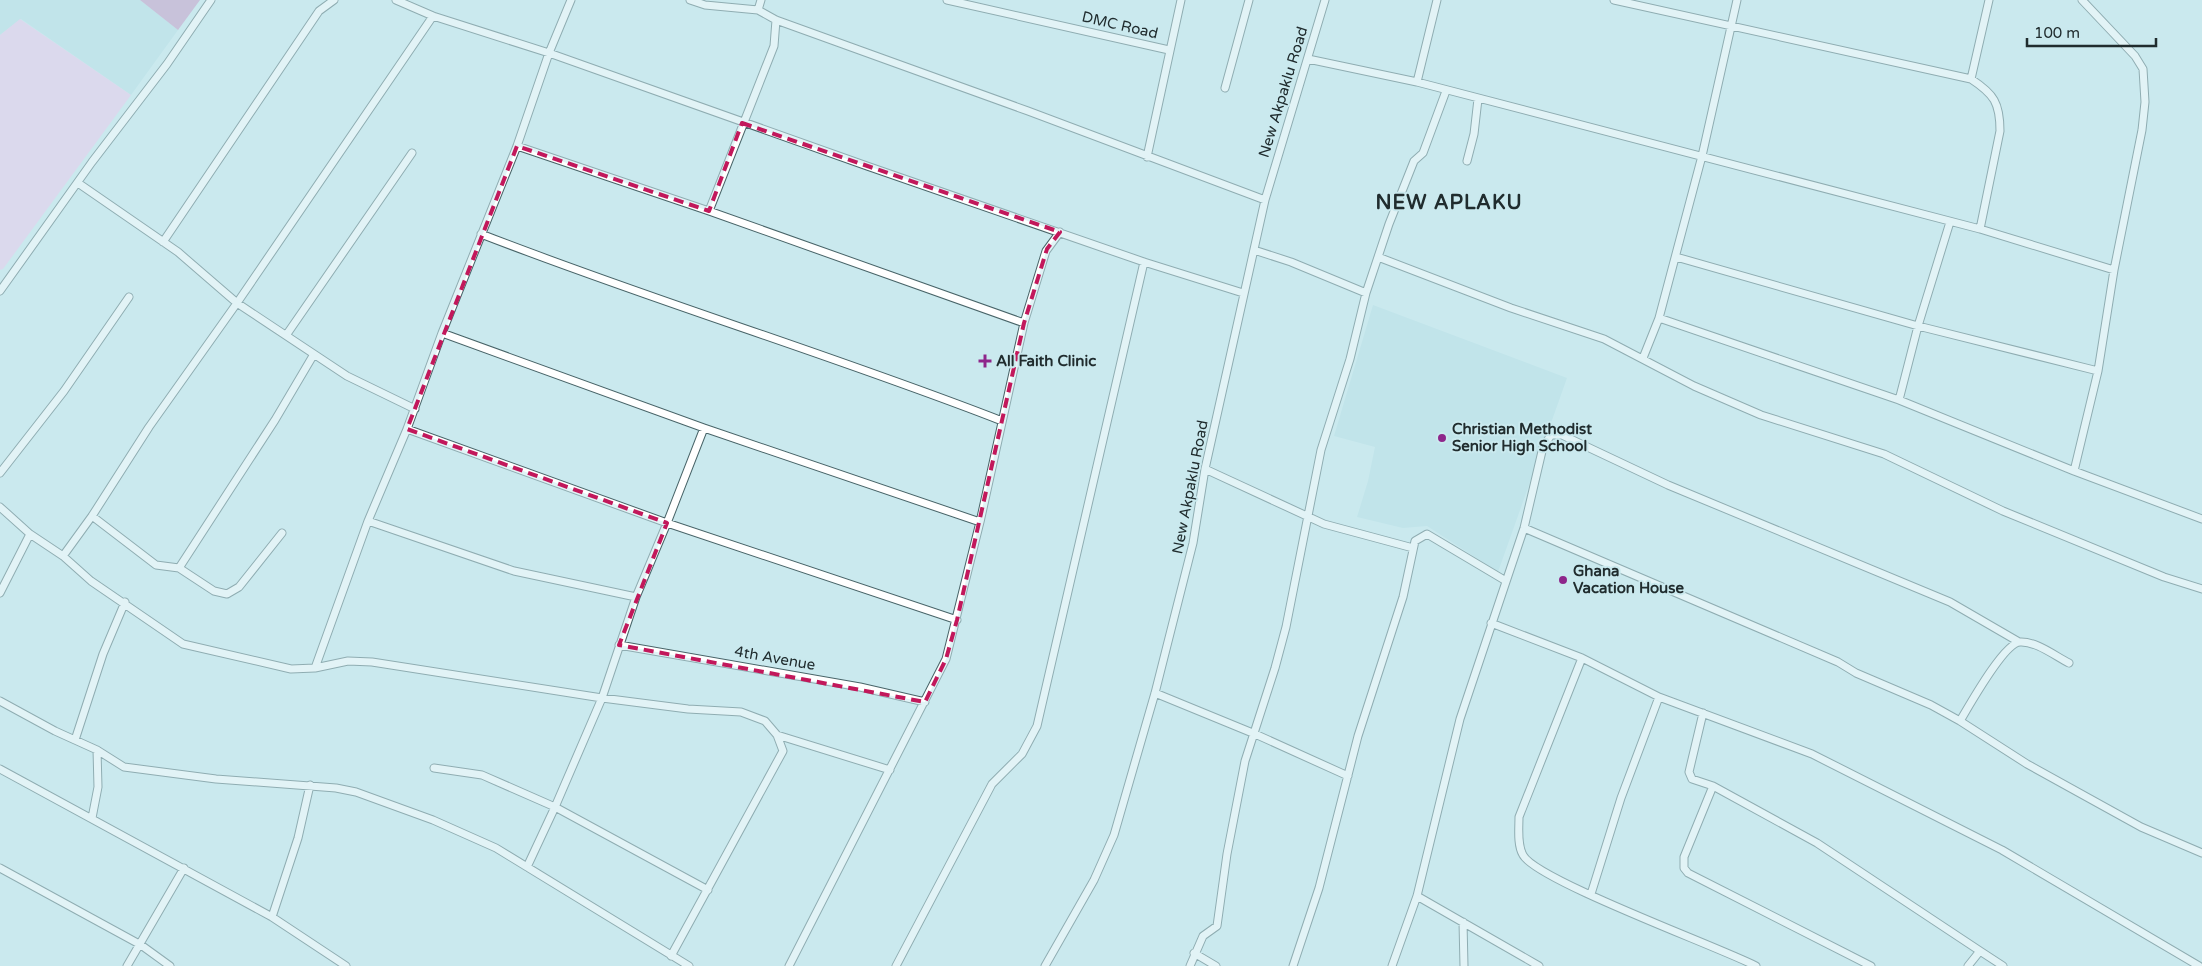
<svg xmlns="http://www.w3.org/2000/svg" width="2202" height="966" font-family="'Varela Round',sans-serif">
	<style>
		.built { fill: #b6dee4 }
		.green { fill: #efc6eb }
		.forest { fill: #c592c0 }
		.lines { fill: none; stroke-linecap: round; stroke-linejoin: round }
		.street-casing { stroke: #486468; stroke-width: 9 }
		.street { stroke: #fff; stroke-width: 7 }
		.marked { fill: none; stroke: #c2185b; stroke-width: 4; stroke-dasharray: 10 6; stroke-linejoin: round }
		.poi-dot { fill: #8e268b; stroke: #cae9ee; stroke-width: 2 }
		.labels { text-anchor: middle; stroke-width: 4; stroke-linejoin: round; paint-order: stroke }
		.street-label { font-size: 15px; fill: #202c2e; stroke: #cae9ee }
		.poi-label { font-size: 15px; font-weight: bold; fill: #202c2e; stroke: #cae9ee; text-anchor: start }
		.district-label { font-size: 20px; font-weight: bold; letter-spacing: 1px; fill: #202c2e; stroke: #cae9ee }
	</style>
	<rect width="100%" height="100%" fill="#cae9ee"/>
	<path class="built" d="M0,0H140L178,30L131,95L21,19L0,35Z
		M1373,305L1567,378L1498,572L1427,526L1403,528L1357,517L1368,481L1375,447L1334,436Z"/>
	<path class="green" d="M20,19L131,95L3,269L0,270V35Z"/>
	<path class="forest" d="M140,0H200L178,30Z"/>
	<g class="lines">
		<defs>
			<path id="street" d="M396,0L433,16L549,53L867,166L1144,262L1243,293
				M690,0L705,5L758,10L776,20L1028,111L1265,200
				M947,0L1169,50
				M1614,0L1971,79C1994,94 2000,103 2000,131L1980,229
				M758,10L761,0
				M1308,59L1417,82L1980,229L2114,270
				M1971,79L1989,0
				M1417,82L1437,0
				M1225,88L1249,0
				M517,146L709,211L1024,323
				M1147,157L1181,0
				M1467,161L1474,134L1478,99
				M78,183L178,252L237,303L347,376L415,409
				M709,211L774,46L776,20
				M481,234C653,301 830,354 1002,421
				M163,242L319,11L334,0
				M1254,250L1291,262L1366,293
				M1378,257L1511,308L1604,339L1694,386L1761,415L1884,454L2003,511L2164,577L2202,589
				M1676,257L1918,326L2098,371
				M0,291L92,162L167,64L211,0
				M1659,318L1899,400L2074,471L2202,519
				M442,333L704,428L980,522
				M287,334L412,153
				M1643,358L1659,318L1702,156L1737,0
				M1899,400L1918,326L1950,222
				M407,429L667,523L957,620
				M1205,469L1324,524L1413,548
				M2074,471L2098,371L2114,270L2142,130L2145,102L2143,69L2135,56L2082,0
				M0,473L64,391L129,297
				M0,507L30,534L63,556L91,581L183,644L291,669L315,668L348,661L372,662L602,698L688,709L741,712L765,721L777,735L783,751L671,956
				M92,516L156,565L179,568L214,591L227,594L239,587L282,533
				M368,521L514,571L636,597
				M1524,528L1838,662L1856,673L1931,705L1960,721L2027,764L2141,827L2202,853
				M63,556L92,516L149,427L237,303L433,16
				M179,568L275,420L314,354
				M0,593L30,534
				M1491,623L1582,658L1659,697L1812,754L2002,850L2199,966
				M619,645L860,687L925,702
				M1582,658L1519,817C1519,828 1517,845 1523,855C1536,880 1719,947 1756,966
				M315,668L368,521L407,429L442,333L517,146L549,53L571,0
				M1155,693L1255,734L1348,776
				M0,701L55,731L97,750L124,767L216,779L336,788L356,792L433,820L496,848L689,966
				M1703,713L1689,772L1692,779L1713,786
				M1960,721C1969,706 2004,643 2020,642C2036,641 2055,656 2069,663
				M777,735L890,770
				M75,740L103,654L125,602
				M434,768L482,775L555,807L708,890
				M0,769L272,917L346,966
				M92,818L98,787L97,750
				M527,867L555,807L602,698L636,597L667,523L704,428
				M0,868L141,945L170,966
				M1591,894L1621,798L1659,697
				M1417,896L1539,966
				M272,917L298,838L310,785
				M1463,922L1464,966
				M1194,953L1216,966
				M127,966L184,868
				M789,966L946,659L980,522L1024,323L1046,251L1060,232
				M896,966L992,784L1022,754L1037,726L1144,262
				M1045,966L1094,880L1114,835L1155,693L1193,543L1205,469L1265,200L1325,0
				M1190,966L1203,936L1217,926L1227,854L1245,761L1275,668L1286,627L1321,450L1350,359L1366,293L1389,224L1414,161L1423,153L1446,91
				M1293,966L1319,888L1358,736L1403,597L1415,541L1427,534L1506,581
				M1392,966L1417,896L1460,719L1524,528L1543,447L1551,435H1562L1668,485L1950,602L2019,642
				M1871,966L1688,873L1684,868V857L1713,786L1817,843L1980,951
				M1968,966L1980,951L2003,966"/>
		</defs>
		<use href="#street" class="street-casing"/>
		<use href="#street" class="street"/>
	</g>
	<path d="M0 0H2202V966H0ZM742,123L1060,232L1047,249L1024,323L957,620L946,659L925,702L619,645L667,523L407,429L517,146L709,211Z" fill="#cae9ee" fill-opacity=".55" fill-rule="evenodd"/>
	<path class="marked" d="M742,123L1060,232L1047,249L1024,323L957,620L946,659L925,702L619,645L667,523L407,429L517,146L709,211Z"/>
	<g class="poi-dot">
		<path d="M982.5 353.5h5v5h5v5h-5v5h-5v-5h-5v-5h5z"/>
		<circle cx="1442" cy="438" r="5"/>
		<circle cx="1563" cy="580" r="5"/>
	</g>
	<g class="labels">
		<g class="street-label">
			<text transform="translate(1120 25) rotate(13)" y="5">DMC Road</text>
			<text transform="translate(1283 92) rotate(-73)" y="5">New Akpaklu Road</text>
			<text transform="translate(1190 487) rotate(-79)" y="5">New Akpaklu Road</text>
			<text transform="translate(775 658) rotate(10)" y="5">4th Avenue</text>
		</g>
		<g class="poi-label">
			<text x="996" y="366">All Faith Clinic</text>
			<text x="1452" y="434">Christian Methodist<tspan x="1452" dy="17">Senior High School</tspan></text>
			<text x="1573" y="576">Ghana<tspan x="1573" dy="17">Vacation House</tspan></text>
		</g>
		<g class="district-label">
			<text x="1449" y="209">NEW APLAKU</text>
		</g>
	</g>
	<path d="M2027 38v8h129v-8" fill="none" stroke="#202c2e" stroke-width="2.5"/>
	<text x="2034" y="38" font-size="15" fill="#202c2e" stroke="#cae9ee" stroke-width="4" paint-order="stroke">100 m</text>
</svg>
